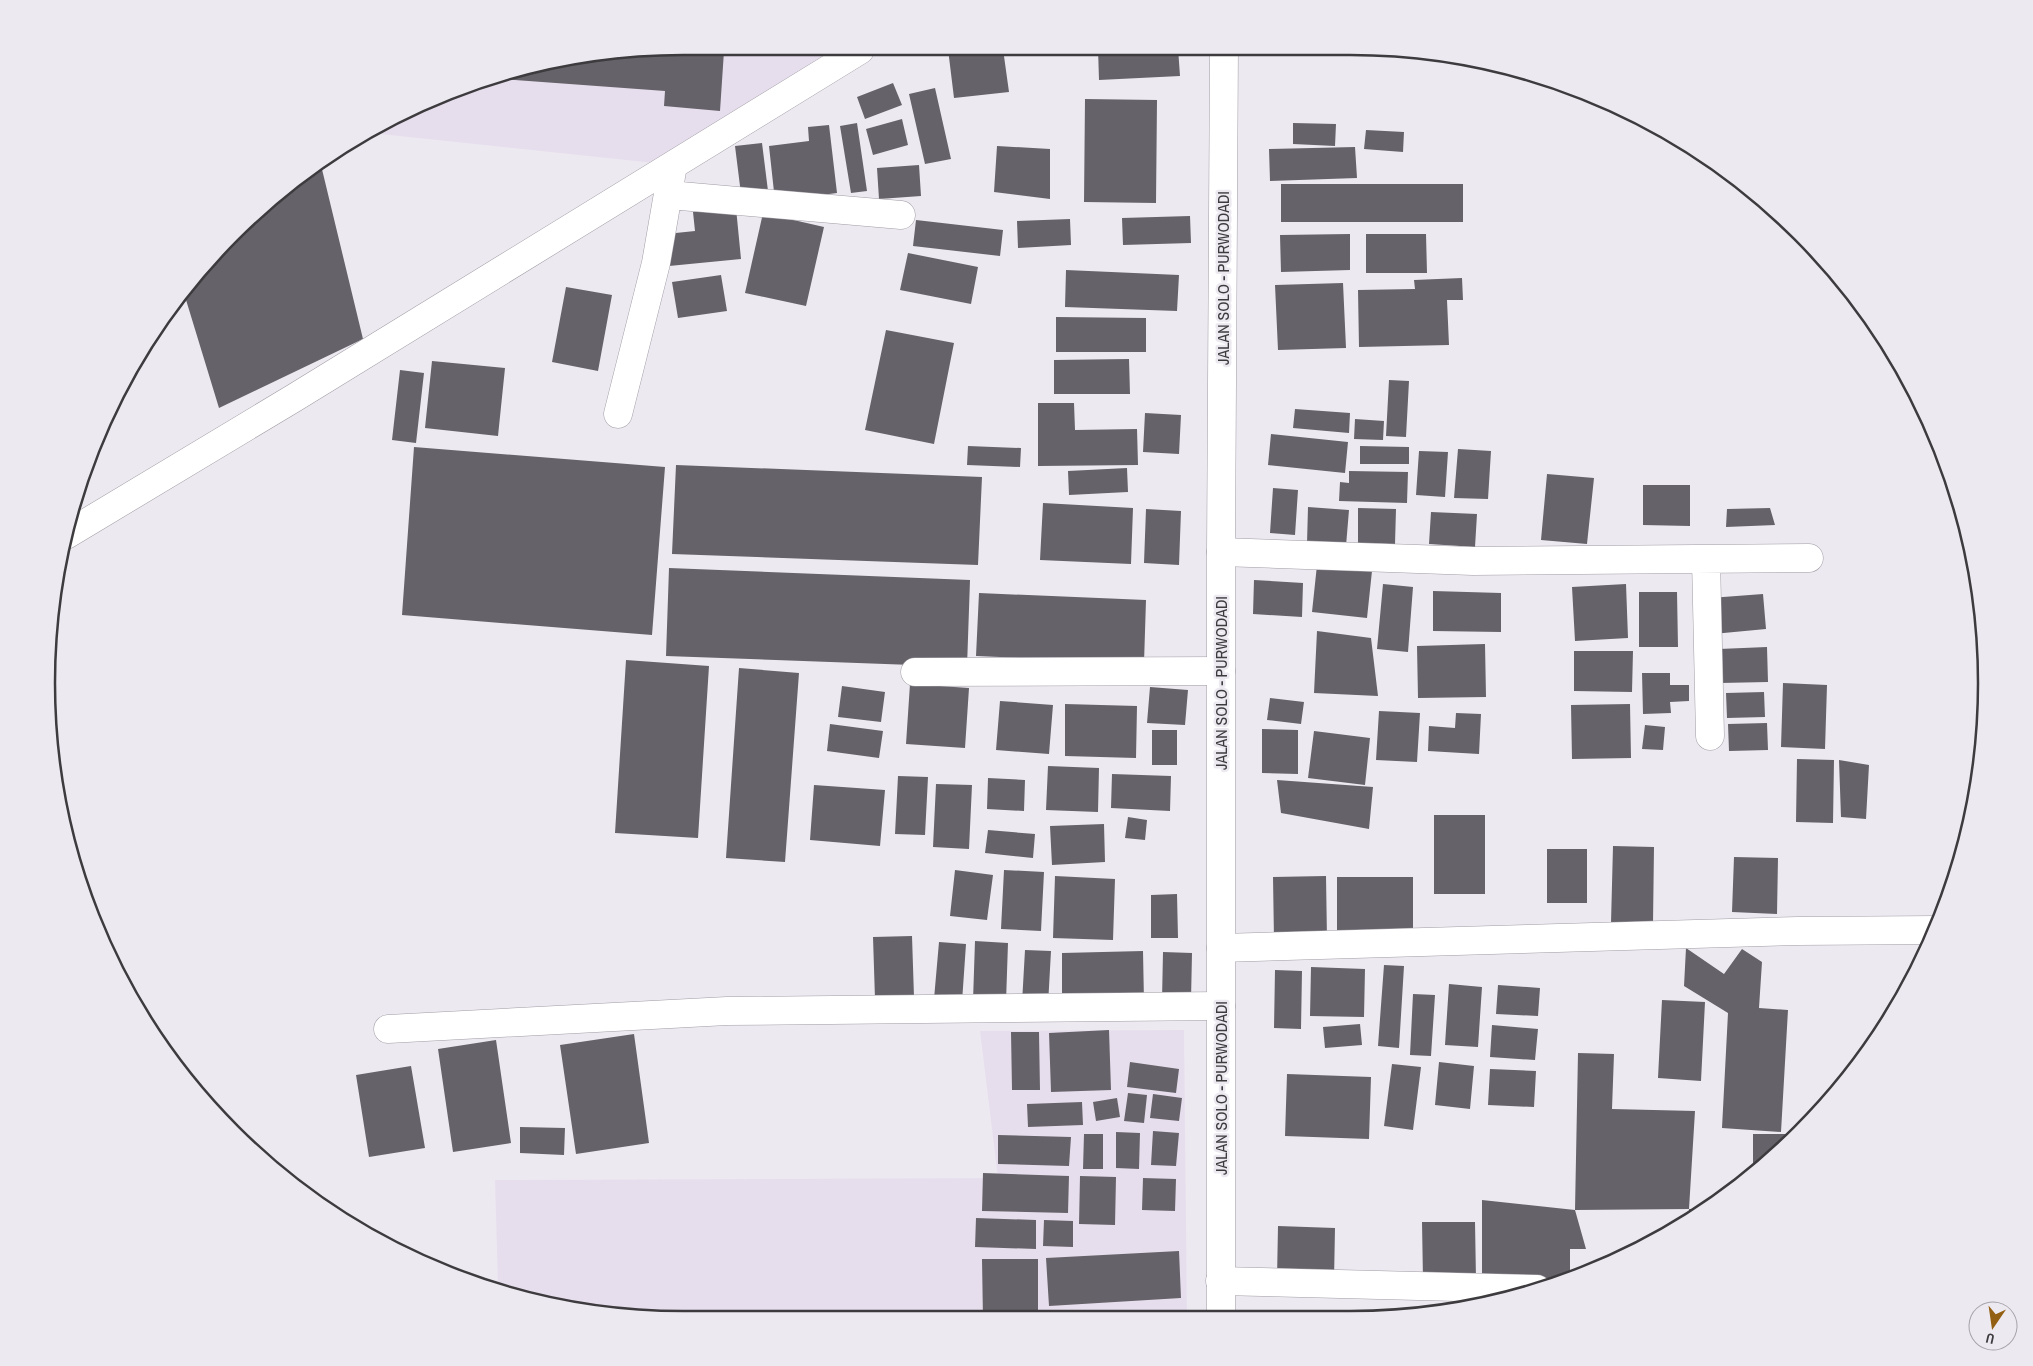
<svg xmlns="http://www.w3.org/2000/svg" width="2033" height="1366" font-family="'Archivo Narrow',sans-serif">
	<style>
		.built { fill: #e6deed }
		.building { fill: #666269 }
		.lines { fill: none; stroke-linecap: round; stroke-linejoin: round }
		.minor-casing { stroke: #a19ca4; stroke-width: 29 }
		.major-casing { stroke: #a19ca4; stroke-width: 29 }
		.minor { stroke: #fff; stroke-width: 28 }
		.major { stroke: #fff; stroke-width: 28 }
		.labels { text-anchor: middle; stroke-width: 5; stroke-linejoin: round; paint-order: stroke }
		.street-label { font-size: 16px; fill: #3d3b3e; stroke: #ede9f1 }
		.rim { fill: none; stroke: #3d3b3e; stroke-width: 2.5 }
	</style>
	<rect width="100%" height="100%" fill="#ede9f1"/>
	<path class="built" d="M862,50L673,165L371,133L479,80L600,52Z
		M1184,1030L1187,1320H683L559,1308L498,1287L495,1180L998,1178L980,1031Z"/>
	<path class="building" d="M1098,48H1178L1180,76L1099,80Z
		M948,49H1003L1009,92L954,98Z
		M724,51L720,111L664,106L665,91L487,78L600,52Z
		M893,83L902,105L865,119L857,97Z
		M935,88L951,159L925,164L909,94Z
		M1085,99L1157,100L1156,203L1084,202Z
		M902,119L908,145L873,155L866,129Z
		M857,123L867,191L851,193L840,126Z
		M1293,123L1336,124L1335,146L1293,144Z
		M829,125L837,193L775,201L769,146L809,141L808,127Z
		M1366,130L1404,132L1403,152L1364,149Z
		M762,143L768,191L741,194L735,146Z
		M997,146L1050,149V199L994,192Z
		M1355,147L1357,178L1270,181L1269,149Z
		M320,161L363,339L219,408L183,290L263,204Z
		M919,165L921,196L879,199L877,168Z
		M1281,184H1463V222H1281Z
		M736,208L741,259L669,266L666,234L695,231L693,212Z
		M763,213L824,227L806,306L745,293Z
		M1190,216L1191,243L1123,245L1122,218Z
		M1070,219L1071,245L1018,248L1017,221Z
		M916,220L1003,230L1000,256L913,246Z
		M1350,234V270L1281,272L1280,235Z
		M1366,234H1426L1427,273H1366Z
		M908,253L978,267L971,304L900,290Z
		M1066,270L1179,275L1177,311L1065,307Z
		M721,275L727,311L678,318L672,282Z
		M1462,278L1463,300H1447L1449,345L1359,347L1358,290L1415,289L1414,280Z
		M1343,283L1346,348L1278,350L1275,285Z
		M566,287L612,295L598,371L552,362Z
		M1056,317L1146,318V352H1056Z
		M886,330L954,343L934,444L865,430Z
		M1129,359L1130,394H1054V360Z
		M432,361L505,368L498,436L425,428Z
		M400,370L424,373L416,443L392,440Z
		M1389,380L1409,381L1406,437L1386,436Z
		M1038,403H1074L1075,430L1137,429L1138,465L1038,466Z
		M1295,409L1350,413L1349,433L1293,428Z
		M1145,413L1181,415L1179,454L1143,452Z
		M1355,419L1384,421L1383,440L1354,439Z
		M1271,434L1348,442L1345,473L1268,465Z
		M968,446L1021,448L1020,467L967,465Z
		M1360,446L1409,447V464H1360Z
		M414,447L665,467L652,635L402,615Z
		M1458,449L1491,451L1488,499L1454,498Z
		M1419,451L1448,452L1445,497L1416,495Z
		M676,465L982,477L978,565L672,554Z
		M1127,468L1128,492L1069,495L1068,471Z
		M1349,471L1408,472L1407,503L1339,501L1340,482L1349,483Z
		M1547,474L1594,478L1587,544L1541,540Z
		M1643,485H1690V526L1643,525Z
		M1273,488L1298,490L1295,535L1270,533Z
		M1043,503L1133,508L1131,564L1040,560Z
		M1308,507L1349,510L1346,546L1307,544Z
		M1358,508L1396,509L1395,544L1358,543Z
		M1770,508L1775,525L1726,527L1727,509Z
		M1146,509L1181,511L1179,565L1144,563Z
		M1431,512L1477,514L1475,547L1429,544Z
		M1317,565L1372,571L1367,618L1312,612Z
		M669,568L970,580L967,667L666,656Z
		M1254,580L1303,583L1302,617L1253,614Z
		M1383,584L1413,587L1408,652L1377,649Z
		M1626,584L1628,638L1575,641L1572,587Z
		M1433,591L1501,593V632L1433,631Z
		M1639,592H1677L1678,647H1639Z
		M979,593L1146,600L1144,663L976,656Z
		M1763,594L1766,629L1713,634L1710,598Z
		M1317,631L1371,638L1378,696L1314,693Z
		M1485,644L1486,697L1418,698L1417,646Z
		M1767,647L1768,682L1720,683L1719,649Z
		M1574,651H1633L1632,692L1574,691Z
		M626,660L709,666L698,838L615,833Z
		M739,668L799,673L785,862L726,858Z
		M1642,673H1670V685H1689V701L1670,702L1671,713L1643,714Z
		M1783,683L1827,685L1825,749L1781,747Z
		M910,684L969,688L965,748L906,744Z
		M842,686L885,692L881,722L838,717Z
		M1150,687L1188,690L1185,725L1147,723Z
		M1764,692L1765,717L1727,718L1726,693Z
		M1270,698L1304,702L1301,724L1267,720Z
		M1000,701L1053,705L1049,754L996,750Z
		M1065,704L1137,706L1136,758L1065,756Z
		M1630,704L1631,758L1572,759L1571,705Z
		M1379,711L1420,713L1417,762L1376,760Z
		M1456,713L1481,714L1479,754L1428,751L1429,726L1455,728Z
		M1767,723L1768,750L1729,751L1728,724Z
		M830,724L883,731L879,758L827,751Z
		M1645,725L1665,727L1663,750L1642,749Z
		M1262,729L1298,730V774L1262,773Z
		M1152,730H1177V765H1152Z
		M1314,731L1370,738L1365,785L1308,778Z
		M1797,759L1834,760L1833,823L1796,822Z
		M1839,760L1869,765L1866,819L1841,817Z
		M1048,766L1099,768L1098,812L1046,810Z
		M1112,774L1171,776L1170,811L1111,808Z
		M898,776L928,777L925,835L895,834Z
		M988,778L1025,780L1024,811L987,809Z
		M1277,780L1373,787L1369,829L1281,813Z
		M936,784L972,785L969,849L933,847Z
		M814,785L885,790L880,846L810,840Z
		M1434,815H1485V894H1434Z
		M1128,817L1147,820L1145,840L1125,838Z
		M1104,824L1105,862L1052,865L1050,826Z
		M988,830L1035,834L1033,858L985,853Z
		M1613,846L1654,847L1653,923H1611Z
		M1547,849H1587V903H1547Z
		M1734,857L1778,858L1777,914L1732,912Z
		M955,870L993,875L987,920L950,916Z
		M1004,870L1044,872L1041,931L1001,929Z
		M1055,876L1115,879L1113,940L1053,938Z
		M1326,876L1327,940H1274L1273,877Z
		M1337,877H1413V936L1337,937Z
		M1177,894L1178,938H1151V895Z
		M912,936L914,997L875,999L873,937Z
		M975,941L1008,943L1006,1002L973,1001Z
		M939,942L966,944L962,1002L934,999Z
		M1686,948L1724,974L1742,949L1762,962L1759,1008L1788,1010L1781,1132L1722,1128L1728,1013L1684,986Z
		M1025,950L1051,951L1048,1005L1022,1003Z
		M1143,951L1144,1002L1062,1004V953Z
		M1163,952L1192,953L1191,1000H1162Z
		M1384,965L1404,966L1399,1048L1378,1046Z
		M1311,967L1365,969L1364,1017L1310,1016Z
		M1275,970L1302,971L1301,1029L1274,1028Z
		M1449,984L1482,987L1478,1047L1445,1045Z
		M1498,985L1540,988L1538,1016L1496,1014Z
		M1413,994L1435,995L1431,1056L1410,1055Z
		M1662,1000L1705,1002L1701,1081L1658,1078Z
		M1360,1024L1362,1045L1325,1048L1323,1027Z
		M1492,1025L1538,1029L1535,1060L1490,1057Z
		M1109,1030L1111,1090L1051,1092L1049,1033Z
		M1011,1032H1039L1040,1090H1012Z
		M634,1034L649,1143L576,1154L560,1045Z
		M496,1040L511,1143L453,1152L438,1049Z
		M1578,1053L1614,1054L1612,1109L1695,1111L1689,1209L1575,1210Z
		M1130,1062L1179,1069L1176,1093L1127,1087Z
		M1439,1062L1474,1066L1470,1109L1435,1105Z
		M1392,1064L1421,1067L1413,1130L1384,1126Z
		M411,1066L425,1148L369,1157L356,1075Z
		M1490,1069L1536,1071L1534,1107L1488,1105Z
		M1287,1074L1371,1077L1369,1139L1285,1136Z
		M1128,1093L1147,1095L1144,1123L1124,1121Z
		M1153,1094L1182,1098L1179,1121L1150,1118Z
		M1117,1098L1120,1117L1096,1121L1093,1102Z
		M1082,1102L1083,1125L1028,1127L1027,1104Z
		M520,1127L565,1128L564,1155L520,1153Z
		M1153,1131L1179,1133L1176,1166L1151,1165Z
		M1116,1132L1140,1133L1139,1169L1116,1168Z
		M1084,1134H1103V1169H1083Z
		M1753,1134H1797V1136L1753,1172Z
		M998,1135L1071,1137L1069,1166L998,1164Z
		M983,1173L1069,1176L1068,1213L982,1211Z
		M1080,1176L1116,1177L1115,1225L1079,1224Z
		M1143,1178L1176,1179L1175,1211L1142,1210Z
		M1482,1200L1575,1210L1586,1249H1570V1278L1554,1283L1482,1284Z
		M1689,1209H1708L1689,1220Z
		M976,1218L1036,1220V1249L975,1247Z
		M1044,1220L1073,1221V1247L1043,1246Z
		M1422,1222H1475L1476,1280H1423Z
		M1278,1226L1335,1228L1334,1281L1277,1279Z
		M1179,1251L1181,1298L1049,1306L1046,1258Z
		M982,1259H1038V1320H983Z
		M1079,1310H1178V1320H1079Z"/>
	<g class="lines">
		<defs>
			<path id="minor" d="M669,195L901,215
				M618,414L656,263L673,165
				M66,535L294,398L860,50
				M1221,552L1473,561L1809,558
				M1706,559L1710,736
				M915,672L1221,671
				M1221,948L1798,931L1937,930
				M388,1029L727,1011L1221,1006
				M1220,1281L1537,1289"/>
			<path id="major" d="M1221,1320V552L1224,47"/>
		</defs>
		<use href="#minor" class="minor-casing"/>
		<use href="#major" class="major-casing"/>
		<use href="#minor" class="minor"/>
		<use href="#major" class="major"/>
	</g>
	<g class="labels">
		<g class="street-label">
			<text transform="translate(1223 278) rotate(-90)" y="6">JALAN SOLO - PURWODADI</text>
			<text transform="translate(1221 683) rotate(-90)" y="6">JALAN SOLO - PURWODADI</text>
			<text transform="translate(1221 1088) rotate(-90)" y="6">JALAN SOLO - PURWODADI</text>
		</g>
	</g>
	<path d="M0 0H2033V1366H0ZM683 55H1350A628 628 0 0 1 1978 683V683A628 628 0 0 1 1350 1311H683A628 628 0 0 1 55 683V683A628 628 0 0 1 683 55Z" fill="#ede9f1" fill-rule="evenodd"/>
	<path class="rim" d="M683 55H1350A628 628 0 0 1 1978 683V683A628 628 0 0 1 1350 1311H683A628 628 0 0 1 55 683V683A628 628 0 0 1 683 55Z"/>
	<g transform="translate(1993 1326) rotate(193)"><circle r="24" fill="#ede9f1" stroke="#a7a3a9"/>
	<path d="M0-4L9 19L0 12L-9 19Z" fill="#935f12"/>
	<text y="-8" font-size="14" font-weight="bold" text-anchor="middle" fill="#3d3b3e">U</text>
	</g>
</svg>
